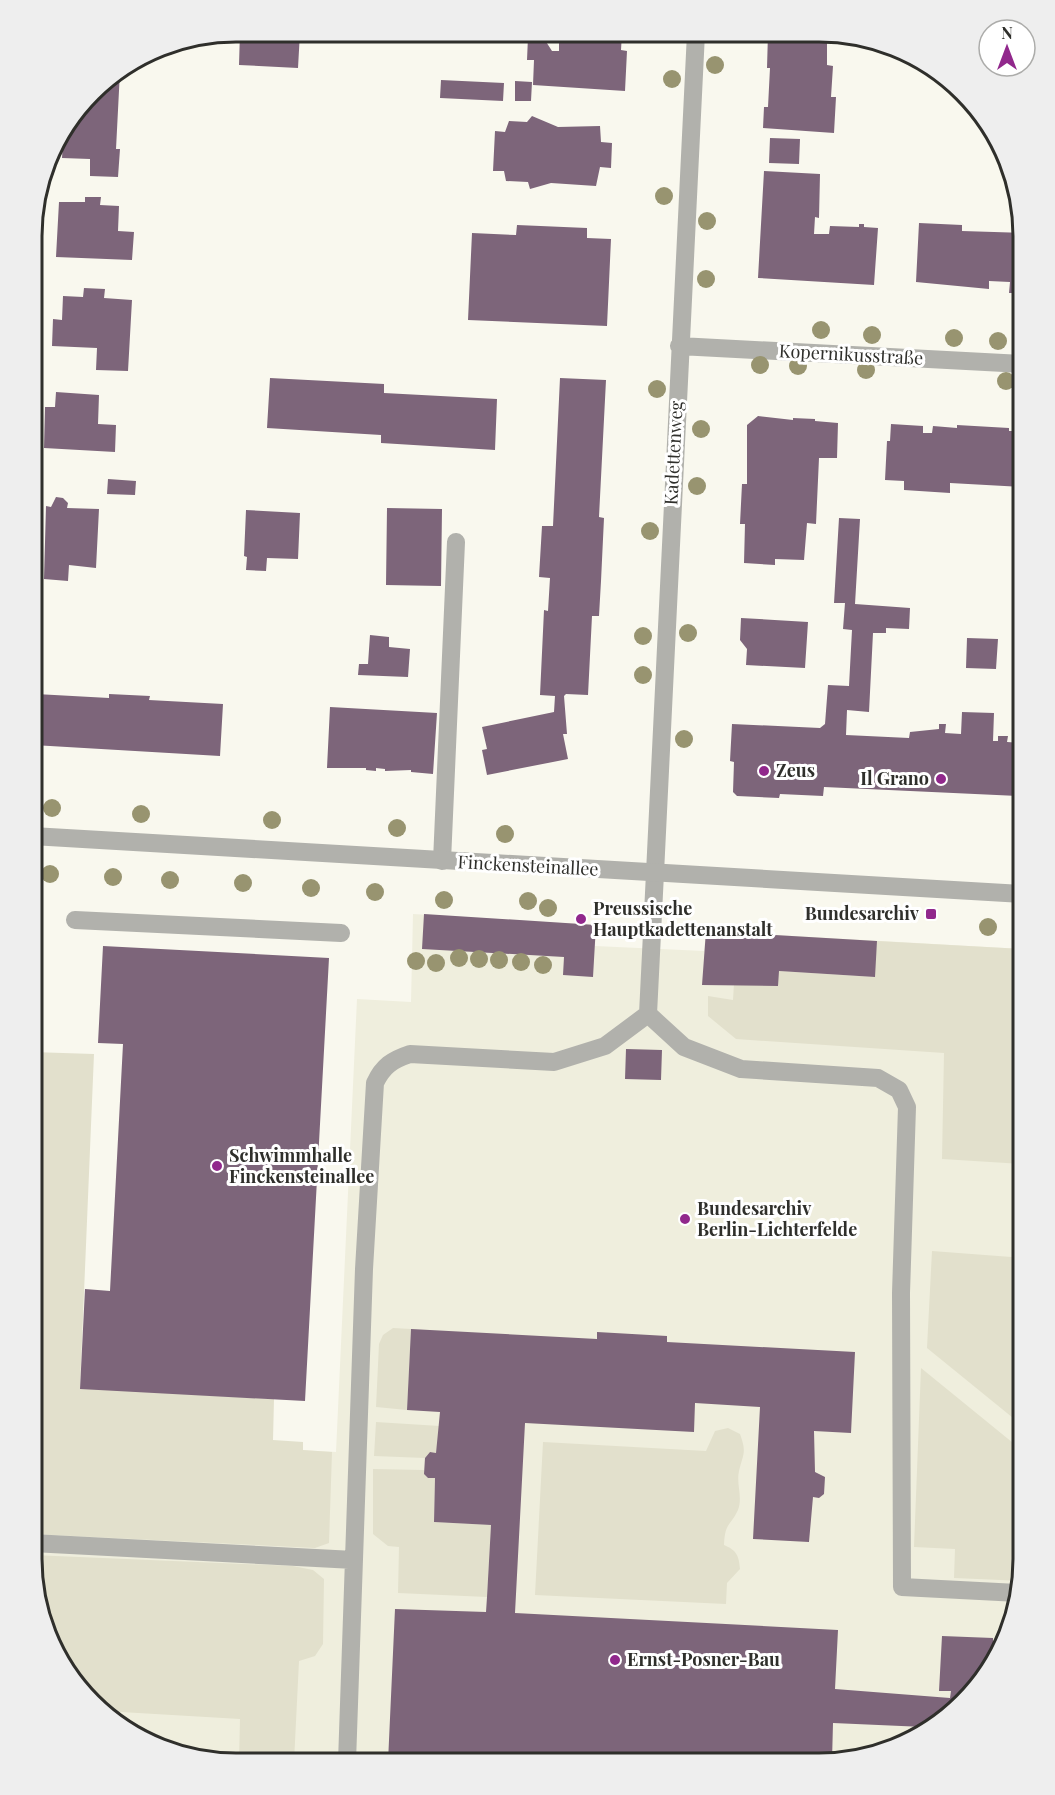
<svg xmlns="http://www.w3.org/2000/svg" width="1055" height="1795" font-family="'Playfair Display',serif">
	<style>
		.built { fill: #efeedd }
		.green { fill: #e2e0cc }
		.building { fill: #7d657a }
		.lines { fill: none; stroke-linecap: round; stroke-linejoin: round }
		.service { stroke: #b1b1ac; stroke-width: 18 }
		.minor { stroke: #b1b1ac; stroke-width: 18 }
		.tertiary { stroke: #b1b1ac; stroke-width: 18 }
		.tree { fill: #989470 }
		.poi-dot { fill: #91288c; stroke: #fff; stroke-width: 2 }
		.labels { text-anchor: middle; stroke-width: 6; stroke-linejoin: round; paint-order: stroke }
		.street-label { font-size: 18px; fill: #2f2f2b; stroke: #fff }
		.poi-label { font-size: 18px; font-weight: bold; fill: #2f2f2b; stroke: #fff; text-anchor: start }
		.rim { fill: none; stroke: #2f2f2b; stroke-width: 3 }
	</style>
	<rect width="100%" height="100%" fill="#f9f8ee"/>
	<path class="built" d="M413,914L596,925L595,946L704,951L706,931L1023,949V1573L1013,1625L981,1683L897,1748L819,1763L210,1762L111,1721L47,1637L32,1559V1435L336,1452L357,999L411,1002Z"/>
	<path class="green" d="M32,893H42L38,1003H32Z
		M877,941L1023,949V1164L942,1159L944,1053L736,1039L708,1016V996L733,1000L734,983L779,971L874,977Z
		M32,1052L94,1054L80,1388L274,1399L273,1440L303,1442V1450L332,1452L329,1543L315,1548L32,1534Z
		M932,1251L1023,1258V1426L927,1348Z
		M393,1328L411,1329L407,1410L376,1407L379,1344L383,1335Z
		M921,1368L1023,1451L1021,1581L954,1578L955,1549L914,1547Z
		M376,1422L440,1426L436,1453L430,1452L425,1458L374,1456Z
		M728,1428L740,1434C747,1453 743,1454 739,1471C736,1484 743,1497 738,1510C730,1527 725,1522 724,1545C736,1550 739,1555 740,1569L727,1583L726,1604L535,1595L543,1442L706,1451L715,1431Z
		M373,1469L424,1470L428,1478H435L434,1522L491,1525L487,1597L398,1593L399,1547L388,1546L373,1534Z
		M32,1555L293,1566L313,1570L324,1579L323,1644L315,1656L299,1661L294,1762H239L240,1719L104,1711L47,1637Z"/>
	<path class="building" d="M240,32H300L298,68L239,65Z
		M559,32L622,33L621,50L627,51L625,91L533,85L534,60H527L528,37H543L552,51H559Z
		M768,33H827V65L833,66L831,97H836L834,133L763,128L764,107H768L770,68H767Z
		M120,71L116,149H120L118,177L90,176V159L62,158L63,142H55L101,83Z
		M441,80L504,83L503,101L440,98Z
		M515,81L532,82L531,101H515Z
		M532,116L558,127L600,126L601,142L612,143L611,168L600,167L596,186L551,183L530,189L528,182L506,181L504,171H493L495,131L505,132L509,121L527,122Z
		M770,138L800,139L799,164L769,163Z
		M764,171L820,174L819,218L815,217L814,234H829L830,226L859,227V224H864V227L878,228L874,285L758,278Z
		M85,197H101L100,205L119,206L118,231L134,232L132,260L56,257L59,202H85Z
		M919,223L962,225V231L1023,233V293H1009L1010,282L989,281V289L916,282Z
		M517,225L587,228V238L611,239L607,326L468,320L472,233L516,235Z
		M84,288L105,289L104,298L132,300L128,371L96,370L97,348L52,346L53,319L62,320L63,296L83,297Z
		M270,378L384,384V393L497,399L495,450L381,443V435L267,428Z
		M560,378L606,380L599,517L604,518L601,581L599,616H592L588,695L566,694L564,696L567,734H563L568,759L487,775L482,750L487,749L482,727L554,712L555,696L540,695L544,610L548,611L550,578L539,577L542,526H553Z
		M56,392L99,395L98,424L116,425L115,452L44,448L45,407H55Z
		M758,416L793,420V418L815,419V421L838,423L837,458H819L816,524L807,523L804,560L775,559V565L744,563L745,524H740L742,484H747V425Z
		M891,424L923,426V433H932L933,426L957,428V425L1009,428V431H1023V487L950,483V493L904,490V481L885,480L887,441H890Z
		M108,479L136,481L135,495L107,494Z
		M56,497L63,498L68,503L67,508L99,509L96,568L69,565L68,581L44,579L46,506L51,507Z
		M387,508L442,509L441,586L386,585Z
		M246,510L300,513L298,559L267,558L266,571L246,570L247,557L244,556Z
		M839,518L860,519L855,604L910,608L909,629L886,628V633H873L869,712L847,710L846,735L909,738L910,732L939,729V724H946L945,733L961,734L962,712L994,713L993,741H998V736H1008L1007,742L1023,743V799H1018V796L824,787L823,796L780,794L779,798L737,796L733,792L734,762L730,761L732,724L820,728L825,724L828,685L849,686L852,630L843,629L845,603H834Z
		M741,618L808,622L805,668L746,665L747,649L740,640Z
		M370,635L389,637V647L410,649L408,677L358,675L359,664H368Z
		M967,638L998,639L996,669L966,668Z
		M36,694L109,698V694L150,696L149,700L223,704L220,756L33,745Z
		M330,707L437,713L433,774L411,772V770L385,771V769L376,768V771L366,770V768H327Z
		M424,914L596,925L593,977L563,975L564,957L422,949Z
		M706,931L877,941L875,977L779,971L778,986L702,985Z
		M103,946L329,958L305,1401L80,1389L85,1289L110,1291L123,1044L98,1043Z
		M626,1049L662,1050L661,1080L625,1079Z
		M411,1329L597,1339V1332L667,1336V1342L855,1352L851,1433L814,1431L815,1472L825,1477L824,1494L819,1498L813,1497L809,1542L753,1539L760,1407L695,1403L694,1432L525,1423L515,1613L838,1630L835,1689L950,1698L951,1691H939L942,1636L993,1638V1650H999L981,1683L924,1727L833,1723L832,1761L819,1763L388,1762L395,1609L486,1612L487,1597L491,1525L434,1522L435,1478H428L424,1474L425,1458L430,1452L436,1453L440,1412L407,1410Z"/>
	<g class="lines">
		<path class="service" d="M442,861L456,542
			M75,920L341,933
			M648,1014L684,1047L741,1069L878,1078L899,1090L907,1107L901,1293L902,1587L1019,1593
			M32,1543L354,1560
			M347,1762L364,1269L375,1083C383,1066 392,1060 410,1054L554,1062L605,1046L648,1014L655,873"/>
		<path class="minor" d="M679,346L1023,364
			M655,873L696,33"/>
		<path class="tertiary" d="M32,836L1023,894"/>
	</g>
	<g class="tree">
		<circle cx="715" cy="65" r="9"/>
		<circle cx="672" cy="79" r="9"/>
		<circle cx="664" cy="196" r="9"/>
		<circle cx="707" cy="221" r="9"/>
		<circle cx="706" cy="279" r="9"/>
		<circle cx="821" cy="330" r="9"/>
		<circle cx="872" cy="335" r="9"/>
		<circle cx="954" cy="338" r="9"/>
		<circle cx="998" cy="341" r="9"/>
		<circle cx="760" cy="365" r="9"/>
		<circle cx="798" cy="366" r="9"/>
		<circle cx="866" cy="370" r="9"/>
		<circle cx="1006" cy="381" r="9"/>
		<circle cx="657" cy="389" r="9"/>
		<circle cx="701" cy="429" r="9"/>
		<circle cx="697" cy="486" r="9"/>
		<circle cx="650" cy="531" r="9"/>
		<circle cx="688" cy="633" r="9"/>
		<circle cx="643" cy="636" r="9"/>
		<circle cx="643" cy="675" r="9"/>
		<circle cx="684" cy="739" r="9"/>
		<circle cx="52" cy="808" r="9"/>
		<circle cx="141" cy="814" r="9"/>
		<circle cx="272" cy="820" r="9"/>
		<circle cx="397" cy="828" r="9"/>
		<circle cx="505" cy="834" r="9"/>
		<circle cx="50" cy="874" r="9"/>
		<circle cx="113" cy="877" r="9"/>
		<circle cx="170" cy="880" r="9"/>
		<circle cx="243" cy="883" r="9"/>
		<circle cx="311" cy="888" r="9"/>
		<circle cx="375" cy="892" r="9"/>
		<circle cx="444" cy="900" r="9"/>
		<circle cx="528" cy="901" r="9"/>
		<circle cx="548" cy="908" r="9"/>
		<circle cx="988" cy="927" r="9"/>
		<circle cx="459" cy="958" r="9"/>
		<circle cx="479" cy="959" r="9"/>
		<circle cx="499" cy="960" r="9"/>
		<circle cx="416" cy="961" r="9"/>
		<circle cx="521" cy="962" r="9"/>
		<circle cx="436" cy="963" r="9"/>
		<circle cx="543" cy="965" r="9"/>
	</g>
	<g class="poi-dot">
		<circle cx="764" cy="771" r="6"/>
		<circle cx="941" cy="779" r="6"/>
		<rect x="925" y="908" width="12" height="12" rx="3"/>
		<circle cx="581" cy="919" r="6"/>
		<circle cx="217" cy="1166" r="6"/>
		<circle cx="685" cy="1219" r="6"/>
		<circle cx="615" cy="1660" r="6"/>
	</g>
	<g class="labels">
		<g class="street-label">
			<text transform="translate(851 355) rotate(3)" y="6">Kopernikusstraße</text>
			<text transform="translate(674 453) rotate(-87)" y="6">Kadettenweg</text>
			<text transform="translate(528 866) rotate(3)" y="6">Finckensteinallee</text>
		</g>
		<g class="poi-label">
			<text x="776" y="777">Zeus</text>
			<text x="929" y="785" text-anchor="end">Il Grano</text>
			<text x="593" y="915">Preussische<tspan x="593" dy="21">Hauptkadettenanstalt</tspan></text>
			<text x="919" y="920" text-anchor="end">Bundesarchiv</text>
			<text x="229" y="1162">Schwimmhalle<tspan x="229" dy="21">Finckensteinallee</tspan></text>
			<text x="697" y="1215">Bundesarchiv<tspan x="697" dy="21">Berlin-Lichterfelde</tspan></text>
			<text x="627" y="1666">Ernst-Posner-Bau</text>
		</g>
	</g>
	<path d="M0 0H1055V1795H0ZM236 42H819A194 194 0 0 1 1013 236V1559A194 194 0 0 1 819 1753H236A194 194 0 0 1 42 1559V236A194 194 0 0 1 236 42Z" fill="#eee" fill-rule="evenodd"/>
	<path class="rim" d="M236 42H819A194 194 0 0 1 1013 236V1559A194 194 0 0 1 819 1753H236A194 194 0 0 1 42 1559V236A194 194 0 0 1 236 42Z"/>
	<g transform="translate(1007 48)"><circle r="28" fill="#ffffff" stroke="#acacaa" stroke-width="1.5"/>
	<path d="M0-4.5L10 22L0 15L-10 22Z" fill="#91288c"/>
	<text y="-9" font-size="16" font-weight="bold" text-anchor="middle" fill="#2f2f2b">N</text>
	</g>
</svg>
